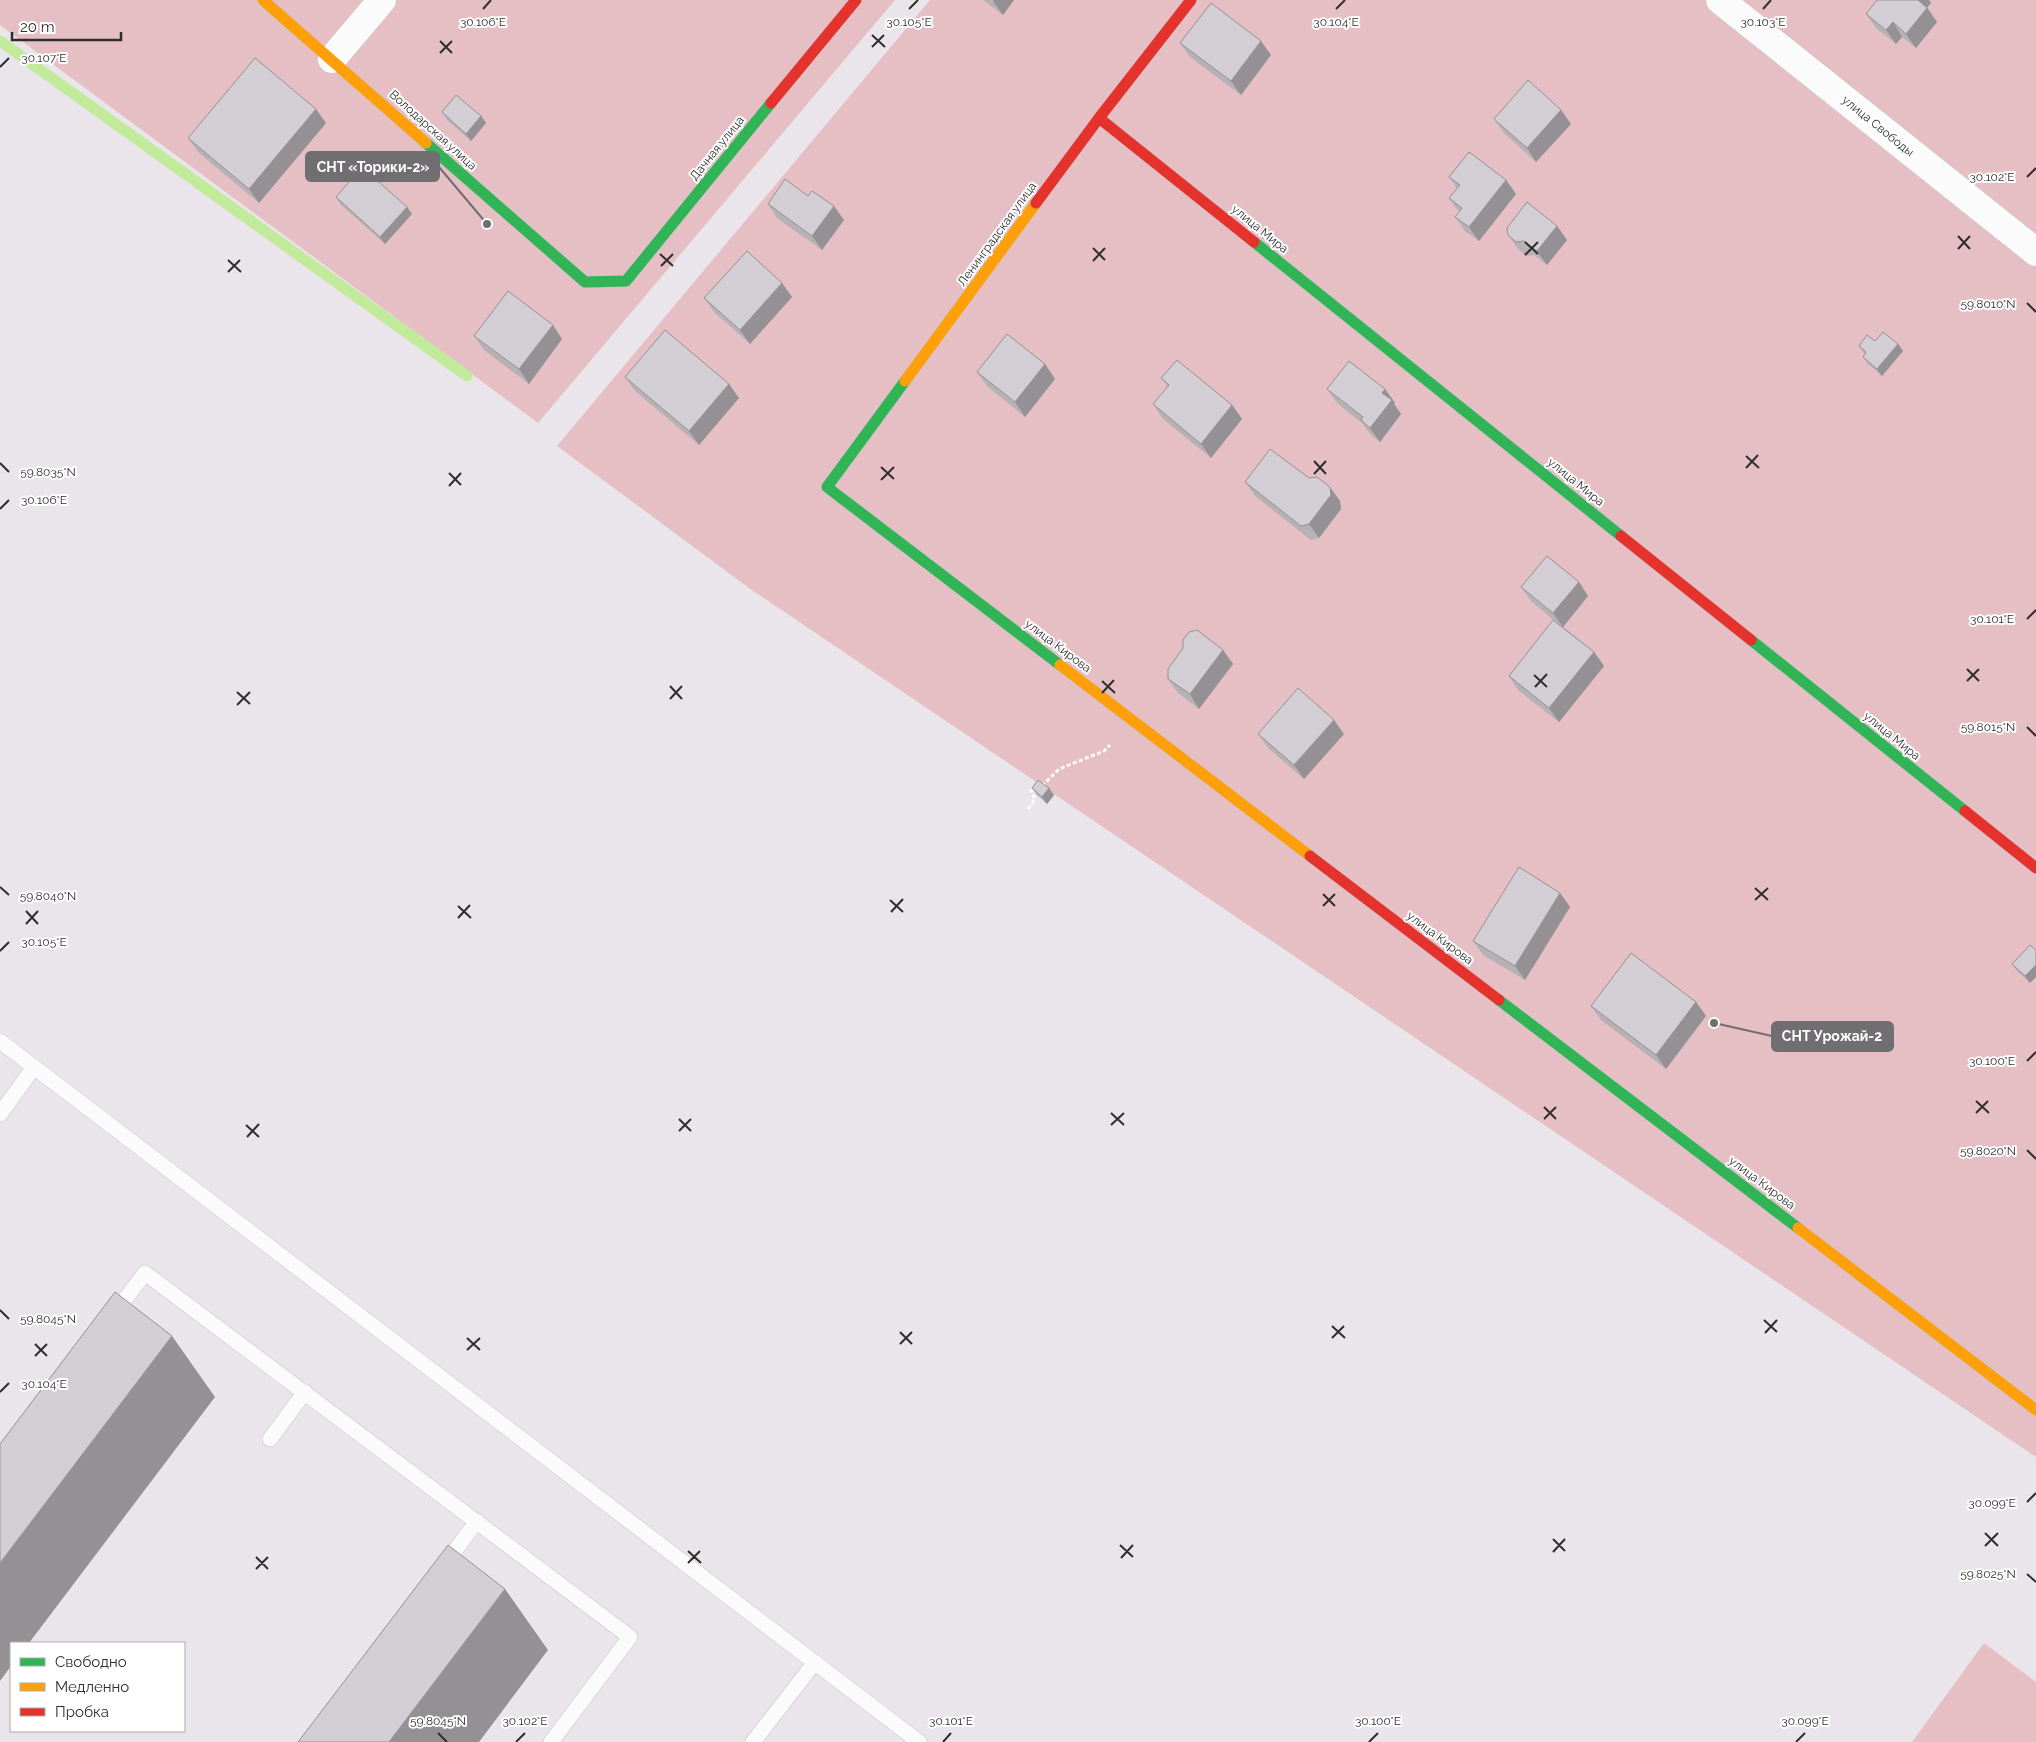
<svg xmlns="http://www.w3.org/2000/svg" width="2036" height="1742" font-family="Raleway,sans-serif">
	<style>
		.green { fill: #e6bfc5 }
		.lines { fill: none; stroke-linecap: round; stroke-linejoin: round }
		.stream { stroke: #c2ea9b; stroke-width: 11 }
		.lane-casing { stroke: #c4c4c5; stroke-width: 16 }
		.street-casing { stroke: #c4c4c5; stroke-width: 29 }
		.fast-casing { stroke: #c4c4c5; stroke-width: 12 }
		.slow-casing { stroke: #c4c4c5; stroke-width: 12 }
		.jam-casing { stroke: #c4c4c5; stroke-width: 12 }
		.path { stroke: #fcfbfc; stroke-width: 3; stroke-dasharray: 4 2.5; stroke-linecap: butt }
		.lane { stroke: #fcfbfc; stroke-width: 15 }
		.street { stroke: #fcfbfc; stroke-width: 28 }
		.fast { stroke: #30b455; stroke-width: 11 }
		.slow { stroke: #ff9f0a; stroke-width: 11 }
		.jam { stroke: #e5322d; stroke-width: 11 }
		.wall { fill: #b5b1b5 }
		.shaded-wall { fill: #949094 }
		.building { fill: #d3ced3; stroke: #949094 }
		.ticks { fill: none; stroke: #2e2e2e; stroke-width: 2 }
		.labels { text-anchor: middle; stroke-width: 4; stroke-linejoin: round; paint-order: stroke }
		.street-label { font-size: 12px; fill: #2e2e2e; stroke: #fff }
		.ticks-label { font-size: 12px; text-anchor: middle; fill: #2e2e2e; stroke: #fff; stroke-width: 4; stroke-linejoin: round; paint-order: stroke }
		.leader { fill: none; stroke: #706e70; stroke-width: 2 }
		.callout-dot { fill: #706e70; stroke: #fff; stroke-width: 2 }
		.callout { fill: #706e70; stroke: #706e70; stroke-width: 2 }
		.callout-label { font-size: 14px; text-anchor: middle; font-weight: bold; fill: #fff }
	</style>
	<rect width="100%" height="100%" fill="#eae4eb"/>
	<path class="green" d="M0,0H895L538,423L0,25Z
		M930,0H2036V1457L749,588L557,446Z
		M1984,1643L2036,1682V1742H1912Z"/>
	<g class="lines">
		<path class="stream" d="M0,41L467,376"/>
		<defs>
			<path id="lane" d="M0,1041L919,1742
				M0,1114L34,1067
				M113,1315L145,1273L630,1637L551,1742
				M270,1439L305,1392
				M444,1565L477,1521
				M753,1742L815,1662"/>
			<path id="street" d="M1720,0L2036,252
				M332,59L382,0"/>
			<path id="fast" d="M426,143L585,282L626,281L771,103
				M1254,242L1621,536
				M905,381L827,487L1060,665
				M1751,640L1965,811
				M1499,1000L1798,1228"/>
			<path id="slow" d="M263,0L426,143
				M905,381L1036,203
				M1060,665L1310,856
				M1798,1228L2036,1410"/>
			<path id="jam" d="M771,103L856,0
				M1099,118L1254,242
				M1036,203L1099,118L1191,0
				M1621,536L1751,640
				M1965,811L2036,868
				M1310,856L1499,1000"/>
		</defs>
		<use href="#lane" class="lane-casing"/>
		<use href="#street" class="street-casing"/>
		<use href="#fast" class="fast-casing"/>
		<use href="#slow" class="slow-casing"/>
		<use href="#jam" class="jam-casing"/>
		<path class="path" d="M1042,786L1059,769L1104,751L1110,745
			M1028,809L1035,799L1031,791L1037,789"/>
		<use href="#lane" class="lane"/>
		<use href="#street" class="street"/>
		<use href="#fast" class="fast"/>
		<use href="#slow" class="slow"/>
		<use href="#jam" class="jam"/>
	</g>
	<path class="wall" d="M983,0H1014L1003,15Z
		M1877,0H1929L1931,3L1927,7L1937,22L1916,48L1902,37L1896,44L1876,28L1866,14Z
		M1180,43L1271,55L1241,95L1190,57Z
		M1561,110L1571,124L1536,162L1504,133L1494,119Z
		M442,112L481,116L486,123L471,141L447,120Z
		M326,123L259,203L198,152L188,138Z
		M1449,177L1506,180L1516,194L1479,241L1465,231L1455,217L1459,212L1449,198L1457,188Z
		M336,197L407,207L412,214L385,244L340,204Z
		M768,204L844,220L822,250L777,218Z
		M1557,226L1567,240L1547,265L1534,255L1526,256L1518,249L1508,235Z
		M782,283L792,297L750,344L714,312L704,298Z
		M474,336L562,339L529,384L484,350Z
		M1875,341L1898,344L1903,351L1882,376L1868,364L1863,357L1865,354L1859,346Z
		M1045,364L1055,379L1025,417L987,386L977,372Z
		M625,377L739,398L699,445L635,391Z
		M1161,378L1232,405L1242,419L1211,458L1163,419L1153,404L1168,387Z
		M1327,389H1385L1395,403L1394,404L1401,414L1380,442L1370,434L1363,424L1337,403Z
		M1245,482L1340,501L1341,509L1319,538L1311,540L1255,496Z
		M1579,582L1588,596L1563,627L1594,652L1604,666L1559,722L1518,690L1509,676L1555,621L1531,601L1521,587Z
		M1223,650L1233,664L1199,709L1178,693L1168,679Z
		M1258,734H1344L1304,779L1268,748Z
		M1032,788H1049L1054,795L1047,804L1037,795Z
		M1560,893L1570,907L1525,980L1483,955L1473,941Z
		M2030,945V983L2017,971L2012,964Z
		M1696,1002L1706,1016L1666,1069L1601,1020L1591,1006Z"/>
	<path class="shaded-wall" d="M994,0H1014L1003,15L993,1Z
		M1916,0H1929L1931,3L1924,11Z
		M1927,8L1937,22L1916,48L1906,34Z
		M1893,22L1902,37L1896,44L1886,30Z
		M1261,41L1271,55L1241,95L1231,81Z
		M316,109L326,123L259,203L249,189Z
		M1561,110L1571,124L1536,162L1527,148Z
		M481,116L486,123L471,141L466,134Z
		M1506,180L1516,194L1479,241L1469,227Z
		M834,206L844,220L822,250L812,236Z
		M407,207L412,214L385,244L380,237Z
		M1557,226L1567,240L1547,265L1537,251Z
		M782,283L792,297L750,344L740,330Z
		M553,325L562,339L529,384L519,369Z
		M1898,344L1903,351L1882,376L1877,369Z
		M1045,364L1055,379L1025,417L1015,402Z
		M729,384L739,398L699,445L689,431Z
		M1385,389L1395,403L1394,404L1401,414L1380,442L1370,428L1382,393Z
		M1232,405L1242,419L1211,458L1201,444Z
		M1330,487L1340,501L1341,509L1319,538L1309,524Z
		M1579,582L1588,596L1563,627L1553,613Z
		M1223,650L1233,664L1199,709L1190,694Z
		M1594,652L1604,666L1559,722L1549,708Z
		M1334,720L1344,734L1304,779L1294,765Z
		M1049,788L1054,795L1047,804L1042,797Z
		M1560,893L1570,907L1525,980L1515,966Z
		M2036,965V977L2030,983L2025,976Z
		M1696,1002L1706,1016L1666,1069L1656,1055Z
		M172,1336L215,1397L29,1643H11V1666L0,1681V1563Z
		M505,1589L548,1650L479,1742H389Z"/>
	<path class="building" d="M1877,0H1918L1927,8L1906,34L1893,22L1886,30L1866,14Z
		M1211,3L1261,41L1231,81L1180,43Z
		M255,58L316,109L249,189L188,138Z
		M1528,80L1561,110L1527,148L1494,119Z
		M456,95L481,116L466,134L442,112Z
		M1469,152L1506,180L1469,227L1455,217L1462,208L1449,198L1460,185L1449,177Z
		M362,167L407,207L380,237L336,197Z
		M785,179L808,196L812,191L834,206L812,236L768,204Z
		M1527,202L1557,226L1537,251L1524,241L1516,242L1508,235L1507,228Z
		M747,251L782,283L740,330L704,298Z
		M508,291L553,325L519,369L474,336Z
		M665,330L729,384L689,431L625,377Z
		M1883,332L1898,344L1877,369L1863,357L1866,352L1859,346L1867,335L1875,341Z
		M1007,334L1045,364L1015,402L977,372Z
		M1177,360L1232,405L1201,444L1153,404L1169,385L1161,378Z
		M1349,361L1385,389L1382,393L1392,400L1370,428L1361,420L1363,417L1327,389Z
		M1270,449L1309,478L1317,477L1330,487L1331,495L1309,524L1301,526L1245,482Z
		M1547,556L1579,582L1553,613L1521,587Z
		M1553,620L1594,652L1549,708L1509,676Z
		M1197,630L1223,650L1190,694L1168,679V669L1183,648V640L1189,632Z
		M1298,688L1334,720L1294,765L1258,734Z
		M1038,780L1049,788L1042,797L1032,788Z
		M1519,867L1560,893L1515,966L1473,941Z
		M2030,945L2036,950V965L2025,976L2012,964Z
		M1631,953L1696,1002L1656,1055L1591,1006Z
		M115,1292L172,1336L0,1563V1444Z
		M448,1545L505,1589L389,1742H298Z"/>
	<path class="ticks" d="M483,9L491,0M909,9L918,0M1336,9L1345,0M1763,9L1771,0M872,35L885,47M440,41L452,53M872,47L884,35M440,53L452,41M0,67L9,58M2027,177L2036,168M1958,236L1970,249M1525,242L1538,254M1093,248L1105,260M1958,249L1970,236M660,254L673,266M1525,255L1538,242M228,260L241,272M1093,261L1105,248M661,266L673,254M228,272L240,260M2027,303L2036,312M1746,456L1759,468M1314,461L1326,474M0,463L9,472M881,467L894,479M1746,468L1758,455M449,473L461,485M1314,474L1326,461M881,480L894,467M449,486L461,473M0,509L9,500M2027,619L2036,610M1967,669L1979,681M1534,675L1547,687M1102,681L1115,693M1967,681L1979,669M670,686L682,699M1535,687L1547,674M237,692L250,704M1102,693L1114,680M670,699L682,686M237,705L250,692M2027,727L2036,736M0,887L9,895M1755,888L1768,900M1323,894L1335,906M890,900L903,912M1755,900L1768,888M458,906L471,918M1323,906L1335,894M26,911L38,924M891,912L903,899M458,918L470,905M26,924L38,911M0,951L9,942M2027,1061L2036,1052M1976,1101L1989,1113M1544,1107L1556,1119M1111,1113L1124,1125M1976,1113L1988,1101M679,1119L691,1131M1544,1119L1556,1107M246,1125L259,1137M1111,1125L1124,1113M679,1131L691,1119M247,1137L259,1124M2027,1150L2036,1159M0,1310L9,1319M1764,1320L1777,1332M1332,1326L1345,1338M900,1332L912,1344M1765,1333L1777,1320M467,1338L480,1350M1332,1338L1344,1326M35,1344L47,1356M900,1344L912,1332M467,1350L480,1338M35,1356L47,1344M0,1392L9,1383M2027,1502L2036,1493M1985,1533L1998,1546M1553,1539L1565,1551M1120,1545L1133,1557M1985,1546L1998,1533M688,1551L701,1563M1553,1552L1565,1539M256,1557L268,1569M1121,1558L1133,1545M688,1563L700,1551M256,1569L268,1557M2027,1574L2036,1582M438,1733L447,1742M516,1742L525,1733M943,1742L951,1733M1369,1742L1378,1733M1796,1742L1805,1733"/>
	<g class="labels">
		<g class="street-label">
			<text transform="translate(1878 126) rotate(39)" y="4">улица Свободы</text>
			<text transform="translate(433 130) rotate(42)" y="4">Володарская улица</text>
			<text transform="translate(717 148) rotate(-51)" y="4">Дачная улица</text>
			<text transform="translate(1260 229) rotate(39)" y="4">улица Мира</text>
			<text transform="translate(997 234) rotate(-54)" y="4">Ленинградская улица</text>
			<text transform="translate(1576 482) rotate(39)" y="4">улица Мира</text>
			<text transform="translate(1058 646) rotate(37)" y="4">улица Кирова</text>
			<text transform="translate(1892 736) rotate(39)" y="4">улица Мира</text>
			<text transform="translate(1440 938) rotate(37)" y="4">улица Кирова</text>
			<text transform="translate(1762 1183) rotate(37)" y="4">улица Кирова</text>
		</g>
	</g>
	<g class="ticks-label">
		<text x="483" y="26">30.106°E</text>
		<text x="909" y="26">30.105°E</text>
		<text x="1336" y="26">30.104°E</text>
		<text x="1763" y="26">30.103°E</text>
		<text x="44" y="62">30.107°E</text>
		<text x="1992" y="181">30.102°E</text>
		<text x="1988" y="308">59.8010°N</text>
		<text x="48" y="476">59.8035°N</text>
		<text x="44" y="504">30.106°E</text>
		<text x="1992" y="623">30.101°E</text>
		<text x="1988" y="731">59.8015°N</text>
		<text x="48" y="900">59.8040°N</text>
		<text x="44" y="946">30.105°E</text>
		<text x="1992" y="1065">30.100°E</text>
		<text x="1988" y="1155">59.8020°N</text>
		<text x="48" y="1323">59.8045°N</text>
		<text x="44" y="1388">30.104°E</text>
		<text x="1992" y="1507">30.099°E</text>
		<text x="1988" y="1578">59.8025°N</text>
		<text x="525" y="1725">30.102°E</text>
		<text x="951" y="1725">30.101°E</text>
		<text x="1378" y="1725">30.100°E</text>
		<text x="1805" y="1725">30.099°E</text>
		<text x="438" y="1725">59.8045°N</text>
	</g>
	<path class="leader" d="M487 224L439 167M1714 1023L1772 1036"/>
	<g class="callout-dot">
		<circle cx="487" cy="224" r="5"/>
		<circle cx="1714" cy="1023" r="5"/>
	</g>
	<g class="callout">
		<rect x="306" y="152" width="133" height="29" rx="5"/>
		<rect x="1772" y="1022" width="121" height="29" rx="5"/>
	</g>
	<g class="callout-label">
		<text x="373" y="172">СНТ «Торики-2»</text>
		<text x="1832" y="1041">СНТ Урожай-2</text>
	</g>
	<rect x="10" y="1642" width="175" height="90" fill="#ffffff" stroke="#ababab"/>
	<rect x="20" y="1658" width="25" height="8" fill="#30b455" stroke="#ababab"/>
	<text x="55" y="1667" font-size="15" fill="#2e2e2e">Свободно</text>
	<rect x="20" y="1683" width="25" height="8" fill="#ff9f0a" stroke="#ababab"/>
	<text x="55" y="1692" font-size="15" fill="#2e2e2e">Медленно</text>
	<rect x="20" y="1708" width="25" height="8" fill="#e5322d" stroke="#ababab"/>
	<text x="55" y="1717" font-size="15" fill="#2e2e2e">Пробка</text>
	<path d="M12 32v8h109v-8" fill="none" stroke="#2e2e2e" stroke-width="2.5"/>
	<text x="20" y="32" font-size="15" fill="#2e2e2e" stroke="#ffffff" stroke-width="4" paint-order="stroke">20 m</text>
</svg>
